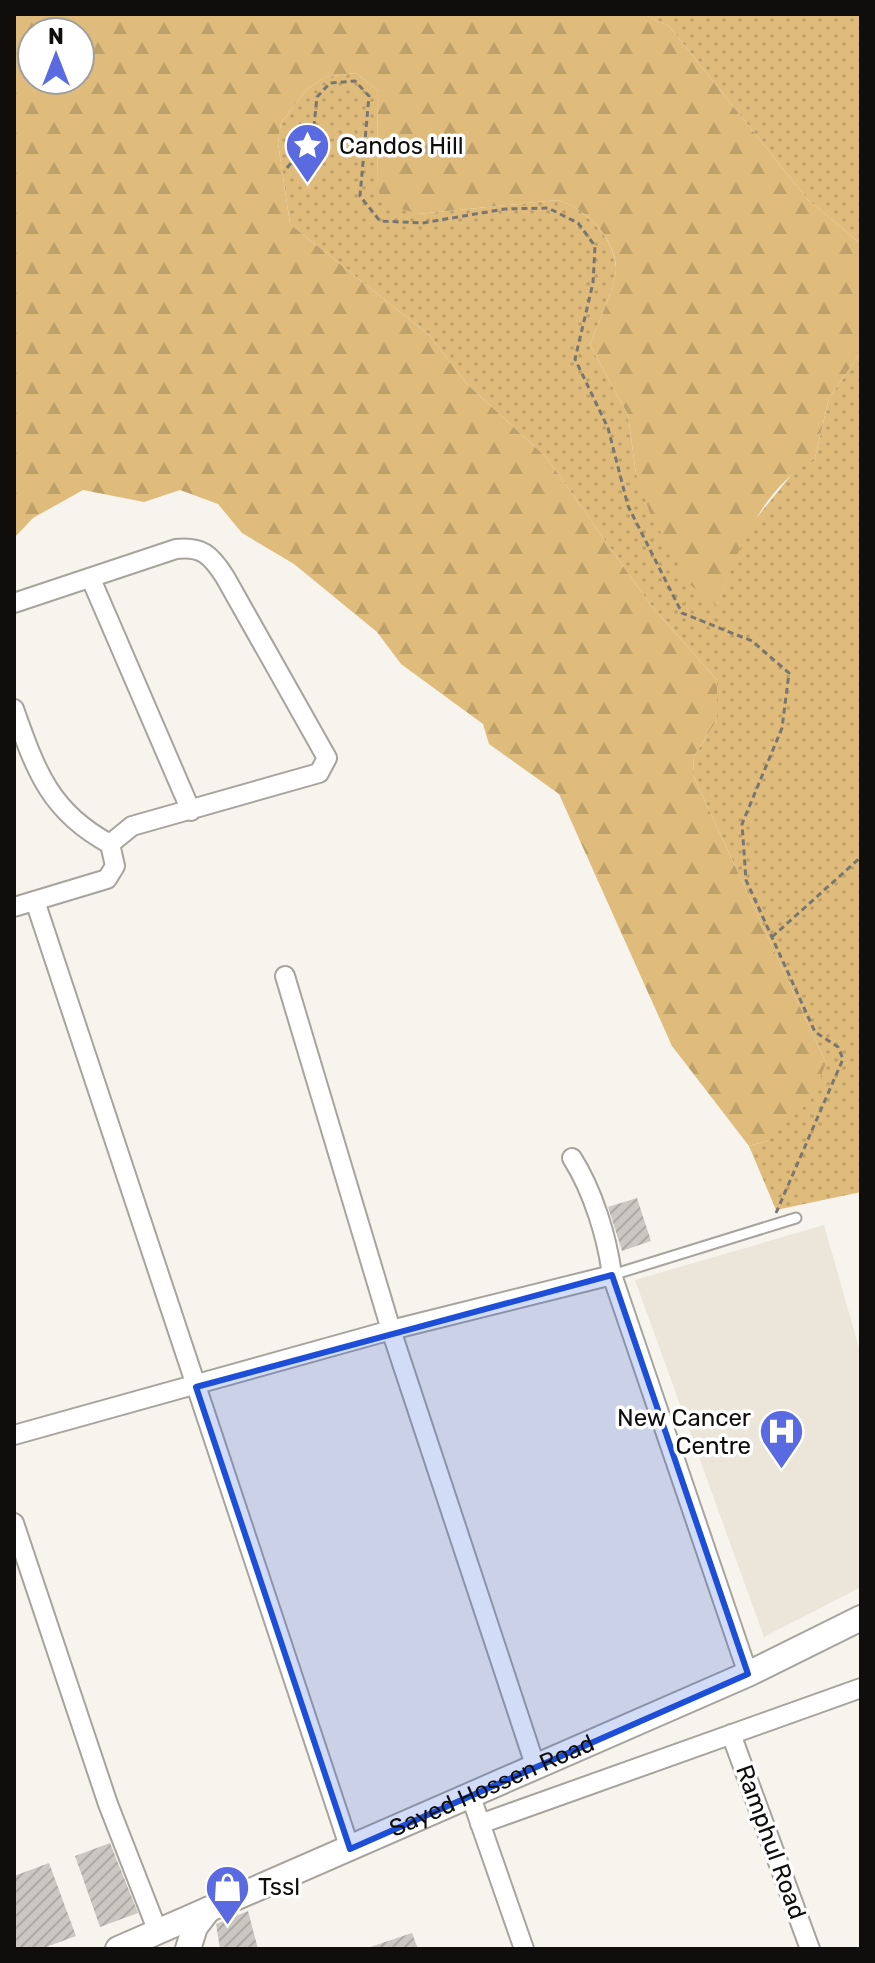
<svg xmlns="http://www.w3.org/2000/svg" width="875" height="1963" font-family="Rubik,sans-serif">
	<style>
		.built { fill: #ece5d9 }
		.grass { fill: url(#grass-dots) }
		.forest { fill: url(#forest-firs); fill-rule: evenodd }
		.building { fill: url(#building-hatch) }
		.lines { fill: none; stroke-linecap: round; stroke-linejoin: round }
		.lane-casing { stroke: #a7a49e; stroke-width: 13 }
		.street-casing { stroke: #a7a49e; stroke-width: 22 }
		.secondary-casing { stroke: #a7a49e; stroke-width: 28 }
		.path { stroke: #797672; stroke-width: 3; stroke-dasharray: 6 4; stroke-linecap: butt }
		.lane { stroke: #fff; stroke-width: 9 }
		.street { stroke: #fff; stroke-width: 18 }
		.secondary { stroke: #fff; stroke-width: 24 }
		.marked { fill: #1d4ed8; fill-opacity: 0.2; stroke: #1d4ed8; stroke-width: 6; stroke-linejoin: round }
		.labels { text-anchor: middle; stroke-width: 7; stroke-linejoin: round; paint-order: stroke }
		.poi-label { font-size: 24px; fill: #0f0e0c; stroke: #fff; text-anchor: start }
		.street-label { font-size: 24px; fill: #0f0e0c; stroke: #fff }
	</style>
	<defs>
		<pattern id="grass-dots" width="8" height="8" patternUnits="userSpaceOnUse" patternTransform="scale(2)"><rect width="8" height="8" fill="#dfbc7b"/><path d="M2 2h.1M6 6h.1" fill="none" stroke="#bea069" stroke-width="1.8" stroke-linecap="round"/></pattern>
		<pattern id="forest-firs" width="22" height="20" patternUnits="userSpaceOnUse" patternTransform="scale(2)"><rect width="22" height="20" fill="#dfbc7b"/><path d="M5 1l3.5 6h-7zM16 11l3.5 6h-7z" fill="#bea069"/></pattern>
		<pattern id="building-hatch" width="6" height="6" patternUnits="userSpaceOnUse" patternTransform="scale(2)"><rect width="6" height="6" fill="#cbc7c1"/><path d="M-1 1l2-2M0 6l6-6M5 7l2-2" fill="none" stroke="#adaaa5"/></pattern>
	</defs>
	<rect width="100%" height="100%" fill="#f7f3ed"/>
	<path class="built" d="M824,1225L861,1355V1587L764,1637L635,1280Z"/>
	<path class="grass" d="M643,14H861V244L808,200L669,26Z
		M356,73L378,91L377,184L418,214L558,200C586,209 614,236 616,268C617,284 596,327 590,345L628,415L636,474L717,605L745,532L797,468L815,458L829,398L861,352V1192L776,1210L749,1146L767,1141L826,1063L693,775L694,756L717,720V680L649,603L547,458L468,385L429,335L290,224L278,143L281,123L306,90L325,77Z"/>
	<path class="forest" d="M14,14H643L669,26L808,200L861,244V352L829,398L815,458C761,489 738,550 717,606L688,583L650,513L636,474L628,415L590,345C596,327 617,284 616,267C614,236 586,209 558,200L418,214L382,203L377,184L378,91L356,73L325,77L306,90L281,123L278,143L290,224L429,335L468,385L547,458L649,603L717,680V720L694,756L693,775L826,1063L811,1100L767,1141L749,1146L672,1046L559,794L489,744L483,724L401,664L377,632L294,564L242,533L218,504L180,490L144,502L83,490L33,518L14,538ZM32,32H80V80H32Z"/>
	<path class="building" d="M637,1198L651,1241L622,1251L608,1207Z
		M110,1843L138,1913L100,1927L75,1856Z
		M49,1863L76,1936L41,1949H14V1876Z
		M248,1911L258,1949H220L216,1924Z
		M412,1933L418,1949H370V1947Z"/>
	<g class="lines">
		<defs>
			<path id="lane" d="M612,1275L796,1218"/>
			<path id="street" d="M91,579L191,811
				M14,603L176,549C202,546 211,555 225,577L327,758L319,773L132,826L110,844
				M14,709C36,771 50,812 110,844L115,866L107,879L14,907
				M35,901L350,1849
				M285,976L391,1330L535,1765
				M572,1158C593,1191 607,1237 612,1275L748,1674
				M14,1435L391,1330L612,1275
				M14,1523L108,1804L158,1932
				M731,1734L810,1949
				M470,1794L524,1949
				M480,1824L861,1688"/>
			<g id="secondary">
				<path id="s1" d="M118,1949L748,1674L861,1618"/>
				<path d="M188,1949L195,1927L208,1910"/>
			</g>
		</defs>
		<use href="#lane" class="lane-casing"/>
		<use href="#street" class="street-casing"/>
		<use href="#secondary" class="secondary-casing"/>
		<path class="path" d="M287,168L313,135L317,97L330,83L355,81L369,96L360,196L380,221L422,223L505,209L548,208L578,223L595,246L593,283L575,359L608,428L628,506L682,613L752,641L789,673L782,728L742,824L746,880L815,1032L838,1047L843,1059L776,1213
			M772,937L861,857"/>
		<use href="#lane" class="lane"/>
		<use href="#street" class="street"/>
		<use href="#secondary" class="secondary"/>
	</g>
	<path class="marked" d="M612,1275L748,1674L350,1849L196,1387Z"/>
	<defs>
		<symbol id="sight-pin" viewBox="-11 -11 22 30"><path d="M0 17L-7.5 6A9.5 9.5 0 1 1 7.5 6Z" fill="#5a6ae1" stroke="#fff"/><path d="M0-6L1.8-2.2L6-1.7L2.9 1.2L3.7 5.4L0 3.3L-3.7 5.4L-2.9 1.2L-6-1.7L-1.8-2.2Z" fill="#fff"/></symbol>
		<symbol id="hospital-pin" viewBox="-11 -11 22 30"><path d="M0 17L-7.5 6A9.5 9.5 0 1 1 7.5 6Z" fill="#5a6ae1" stroke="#fff"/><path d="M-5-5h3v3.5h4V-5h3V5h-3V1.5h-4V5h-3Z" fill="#fff"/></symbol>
		<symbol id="shop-pin" viewBox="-11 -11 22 30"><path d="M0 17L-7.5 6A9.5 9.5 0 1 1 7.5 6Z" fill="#5a6ae1" stroke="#fff"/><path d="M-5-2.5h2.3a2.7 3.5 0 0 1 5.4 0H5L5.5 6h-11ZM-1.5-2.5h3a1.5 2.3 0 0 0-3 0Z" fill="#fff"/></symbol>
	</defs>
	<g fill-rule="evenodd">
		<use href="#sight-pin" x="282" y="120" width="51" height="69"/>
		<use href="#hospital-pin" x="756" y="1406" width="51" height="69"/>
		<use href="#shop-pin" x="202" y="1862" width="51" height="69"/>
	</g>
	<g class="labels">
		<g class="poi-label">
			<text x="339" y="154">Candos Hill</text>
			<text x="751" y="1426" text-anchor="end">New Cancer<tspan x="751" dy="28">Centre</tspan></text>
			<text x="258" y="1895">Tssl</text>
		</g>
		<g class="street-label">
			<text dy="8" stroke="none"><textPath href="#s1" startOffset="408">Sayed Hossen Road</textPath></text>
			<text transform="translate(771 1842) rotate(70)" y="8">Ramphul Road</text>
		</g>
	</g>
	<rect width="875" height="1963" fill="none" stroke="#0f0e0c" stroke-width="32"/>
	<g transform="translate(56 56)"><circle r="38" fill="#ffffff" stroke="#9f9f9e" stroke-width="2"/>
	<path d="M0-6L14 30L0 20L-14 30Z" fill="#5a6ae1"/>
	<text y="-12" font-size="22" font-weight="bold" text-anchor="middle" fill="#0f0e0c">N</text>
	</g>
</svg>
